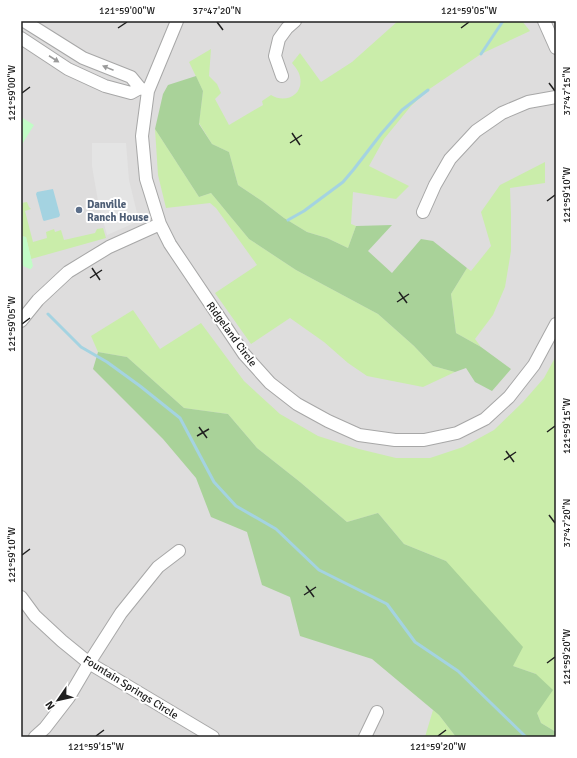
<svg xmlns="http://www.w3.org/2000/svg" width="577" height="758" font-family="Signika,sans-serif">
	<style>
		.residential { fill: #dedddd }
		.grass { fill: #caedaa }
		.forest { fill: #a9d299 }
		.park { fill: #c2fcc7 }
		.parking { fill: #e4e4e4 }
		.water { fill: #a4d3e1 }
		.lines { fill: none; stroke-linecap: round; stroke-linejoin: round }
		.stream { stroke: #a4d3e1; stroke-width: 3 }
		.minor-casing { stroke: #a7a7a7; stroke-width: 14 }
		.minor { stroke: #fff; stroke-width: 12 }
		.oneway { fill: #9b9b9b }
		.ticks { fill: none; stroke: #202020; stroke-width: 1.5 }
		.service-dot { fill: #5c6f8a; stroke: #fff; stroke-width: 1.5 }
		.labels { text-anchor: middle; stroke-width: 4; stroke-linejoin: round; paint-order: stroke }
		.service-label { font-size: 11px; font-weight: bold; fill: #4e5e75; stroke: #fff; text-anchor: start }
		.street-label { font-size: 11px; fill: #202020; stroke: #fff }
		.neatline { fill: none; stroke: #202020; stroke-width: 1.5 }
		.ticks-label { font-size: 10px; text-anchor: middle; fill: #202020 }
	</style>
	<rect width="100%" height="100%" fill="#f1ede6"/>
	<path class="residential" d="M21,21H556V737H21Z"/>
	<path class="grass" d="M398,21H522L530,31L481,54L428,90L411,106L384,139L369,166L409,186L396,199L353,192L351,224L356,226L348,248L327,238L307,232L284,218L262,201L238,185L229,152L212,144L199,123L203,91L189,62L211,49L209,76L217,84L221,93L215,99L229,125L263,105L262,101L271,95C285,104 304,95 300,77C299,71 295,67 292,63L300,53L321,82L352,62Z
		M155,129L199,197L211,193L249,239L296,270L378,314L414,346L433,366L455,372L423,387L367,376L348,363L324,342L290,318L251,344L215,293L257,265L216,208L210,203L166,208L158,175Z
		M545,162V183L510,188L511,214V251L505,287L493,315L475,339L481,347L456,333L451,294L467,268L471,271L491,246L481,212L500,185Z
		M27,202L29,207L31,209L25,211L33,242L47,238L46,232L54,229L55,232L61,230L64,240L95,233L97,229L103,228L106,238L31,259L26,237L21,236V203Z
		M133,310L160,349L201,323L244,381L280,414L318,436L359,449L396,458H430L463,447L494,430L523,402L544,378L556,356V732L541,723L537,713L536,674L513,666L446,561L404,544L378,513L347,522L300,482L257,448L228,414L184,408L127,357L98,352L91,336Z
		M433,710L439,715L456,737H425Z"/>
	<path class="forest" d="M196,76L203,91L199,124L212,144L229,152L238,185L262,201L284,218L307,232L327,238L348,248L356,226L392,225L368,251L392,273L421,239L433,241L467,268L451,294L456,333L481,347L511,369L492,391L475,382L466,368L455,372L433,366L414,346L378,314L296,270L249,239L211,193L199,197L155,129L163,94L168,85Z
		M98,352L127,357L184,408L228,414L257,448L300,482L347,522L378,513L404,544L446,561L523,647L513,666L536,674L553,690L537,713L541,723L556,732V737H456L439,715L372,659L300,636L290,597L262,585L247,532L211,517L196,478L163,439L93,369Z"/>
	<path class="park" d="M21,117L34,125L21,146Z
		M21,236L26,237L33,266L31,269H30L23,266L21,262Z"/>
	<path class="parking" d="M92,143H126L129,180L139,221L107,235L99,207L92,166Z"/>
	<path class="water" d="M53,189L60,215L59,217L44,221L43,220L36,194L37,192Z"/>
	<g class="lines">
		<path class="stream" d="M481,54L503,21
			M288,220L304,211L343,182L354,169L381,134L402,110L428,90
			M48,314L81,347L107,362L140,386L180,418L214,482L236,506L276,529L319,570L387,604L415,642L458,671L526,737"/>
		<defs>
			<path id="minor" d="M24,21L83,58L131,77L140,88L148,91
				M177,21L148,91L142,136L146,179L160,224L170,244L244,354L270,383L297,404L328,421L359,435L395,440H424L457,433L485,419L509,397L534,365L556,324
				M544,21L556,48
				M21,38L68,69L105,86L131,93L140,88
				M282,76L275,56L279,39L287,28L295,21
				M423,212L435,185L450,159L476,131L502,113L528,102L556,97
				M21,321L38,300L68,272L109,247L160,224
				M21,597L35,616L62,641L89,663L213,737
				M35,737L45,728L69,697L89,663L121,613L158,567L179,551
				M365,737L377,712"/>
		</defs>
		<use href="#minor" class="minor-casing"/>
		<use href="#minor" class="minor"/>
	</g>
	<defs><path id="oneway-solid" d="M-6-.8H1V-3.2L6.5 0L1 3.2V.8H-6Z"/></defs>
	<g class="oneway">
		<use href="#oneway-solid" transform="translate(54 59) rotate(33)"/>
		<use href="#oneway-solid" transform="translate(108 68) rotate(-158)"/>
	</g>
	<path class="ticks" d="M217,22L223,30M118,28L127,22M461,28L469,22M549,83L555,91M22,93L30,87M292,133L300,145M290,143L302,135M547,201L555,195M92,268L100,280M90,278L102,270M399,292L407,303M397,302L409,294M22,324L30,318M199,427L207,438M547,432L555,426M197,436L209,429M506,451L514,462M504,460L516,452M549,515L555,523M22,555L30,549M306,586L314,597M304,595L316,587M547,663L555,657M96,736L104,730M438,736L446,730"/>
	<circle class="service-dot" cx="79" cy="210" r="4"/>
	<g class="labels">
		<g class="service-label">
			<text x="87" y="208">Danville<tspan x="87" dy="13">Ranch House</tspan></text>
		</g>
		<g class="street-label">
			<text transform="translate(232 334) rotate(54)" y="4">Ridgeland Circle</text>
			<text transform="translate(131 687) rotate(32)" y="4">Fountain Springs Circle</text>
		</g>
	</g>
	<rect width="577" height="758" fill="none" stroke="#ffffff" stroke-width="44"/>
	<g transform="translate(58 700) rotate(236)" stroke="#ffffff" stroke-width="3" paint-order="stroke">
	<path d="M0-3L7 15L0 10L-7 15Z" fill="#202020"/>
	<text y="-6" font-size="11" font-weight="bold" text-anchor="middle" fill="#202020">N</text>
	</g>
	<rect x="22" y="22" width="533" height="714" class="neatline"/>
	<g class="ticks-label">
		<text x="127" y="14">121°59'00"W</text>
		<text x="217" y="14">37°47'20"N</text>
		<text x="469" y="14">121°59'05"W</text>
		<text transform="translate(566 91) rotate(-90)" y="4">37°47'15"N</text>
		<text transform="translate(11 93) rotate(-90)" y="4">121°59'00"W</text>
		<text transform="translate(566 195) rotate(-90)" y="4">121°59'10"W</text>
		<text transform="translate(11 324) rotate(-90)" y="4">121°59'05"W</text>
		<text transform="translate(566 426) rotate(-90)" y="4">121°59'15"W</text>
		<text transform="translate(566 523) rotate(-90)" y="4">37°47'20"N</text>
		<text transform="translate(11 555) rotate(-90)" y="4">121°59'10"W</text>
		<text transform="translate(566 657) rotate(-90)" y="4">121°59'20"W</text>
		<text x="96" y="750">121°59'15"W</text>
		<text x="438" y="750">121°59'20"W</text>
	</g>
</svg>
